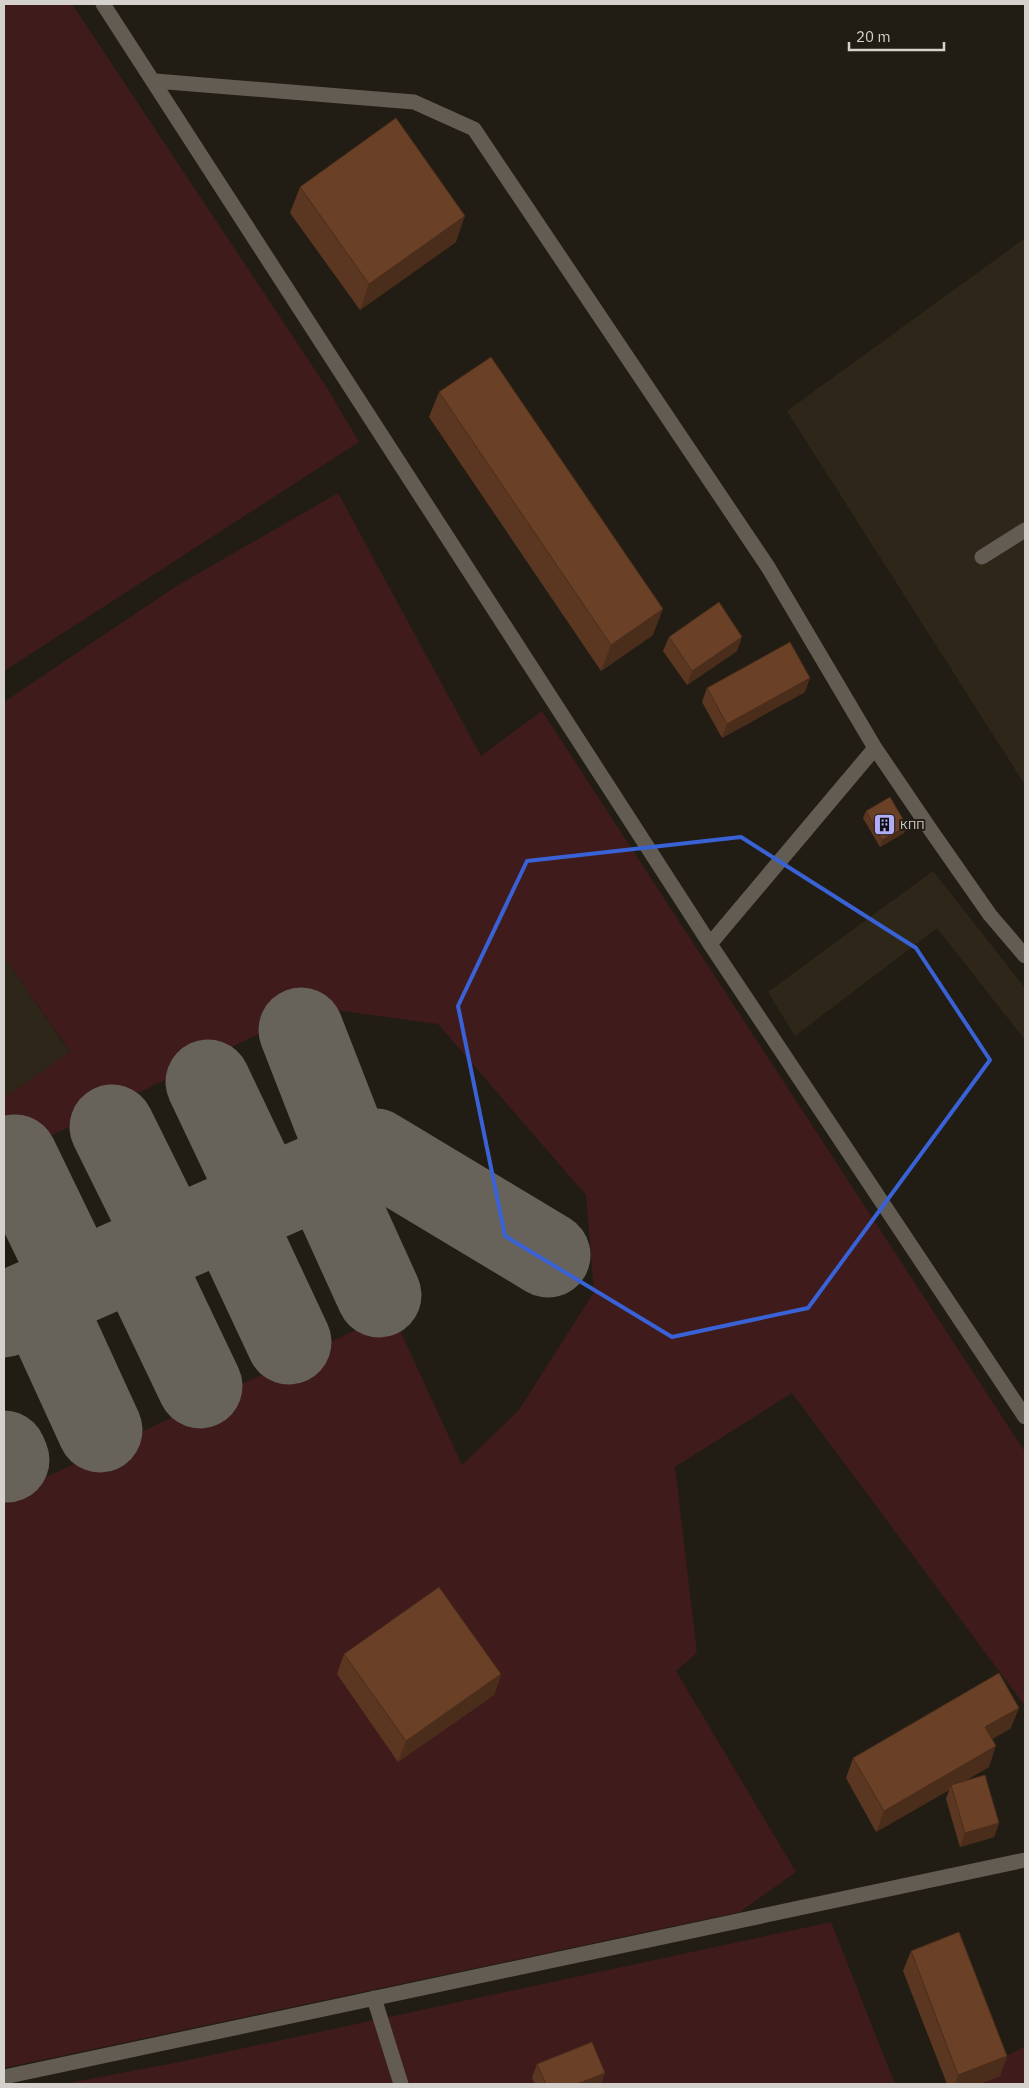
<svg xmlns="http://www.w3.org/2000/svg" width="1029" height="2088" font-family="'IBM Plex Sans',sans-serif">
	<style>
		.built { fill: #2e2619 }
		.green { fill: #3f1b1c }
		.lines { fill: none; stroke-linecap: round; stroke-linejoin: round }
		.taxiway { stroke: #67625a; stroke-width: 85 }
		.minor { stroke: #625c52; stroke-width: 15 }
		.wall { fill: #5b3721 }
		.shaded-wall { fill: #4a2d1b }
		.building { fill: #6a4026; stroke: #4a2d1b }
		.marked { fill: none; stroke: #3962d6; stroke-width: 4; stroke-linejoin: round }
		.labels { text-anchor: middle; stroke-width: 4; stroke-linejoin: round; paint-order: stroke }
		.poi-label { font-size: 12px; fill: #d5d1cc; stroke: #221d14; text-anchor: start }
	</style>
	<rect width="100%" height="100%" fill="#221d14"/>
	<path class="built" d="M1024,239L1025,241V785L787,411Z
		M933,871L1025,988V1040L937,928L795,1036L768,992Z
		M4,956L70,1053L4,1098Z"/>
	<path class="green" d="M4,4H72L329,391L359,442L4,671Z
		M338,493L481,756L542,711L1025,1452V1706L792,1393L675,1467L697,1653L676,1671L796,1872L740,1912L4,2068V1497L392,1313L462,1465L519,1410L594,1292L586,1195L438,1024L313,1007L4,1159V1098L70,1052L4,956V702L175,587Z
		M831,1922L895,2084H64L184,2061Z
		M1025,2046V2084H955Z"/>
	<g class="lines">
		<path class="taxiway" d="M301,1030L352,1161
			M208,1082L264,1200
			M112,1127L169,1242
			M15,1157L76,1283
			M324,1174L379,1295
			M230,1216L289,1342
			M138,1256L200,1386
			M40,1299L100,1430
			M4,1315L375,1151L548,1255
			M4,1453L7,1460"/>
		<path class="minor" d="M103,4L710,944L1025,1417
			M155,81L414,102L474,129L768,567L875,748L932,832L990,915L1025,956
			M982,557L1025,530
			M710,944L875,748
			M374,1998L401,2084
			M4,2077L1025,1860"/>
	</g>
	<path class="wall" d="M300,187L456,242L360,310L290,213Z
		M439,392L653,635L601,671L429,417Z
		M669,637L737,651L687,685L663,651Z
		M707,688L805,692L722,738L702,702Z
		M866,811L904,833L880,847L863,818Z
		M344,1654L501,1674L494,1695L398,1762L337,1674Z
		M1011,1728L992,1739L989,1767L963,1782L999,1823L994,1837L960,1847L946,1799L949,1790L876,1832L846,1778L853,1758Z
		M911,1951L1007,2056L1000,2076L979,2084H947L903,1971Z
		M537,2064L605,2073L601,2084H535L532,2078Z"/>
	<path class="shaded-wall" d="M465,216L456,242L360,310L369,284Z
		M663,609L653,635L601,671L611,645Z
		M742,637L737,651L687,685L692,671Z
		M810,678L805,692L722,738L727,724Z
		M907,826L904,833L880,847L882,840Z
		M501,1674L494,1695L398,1762L406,1741Z
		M1019,1708L1011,1728L978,1748L985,1727Z
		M996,1746L989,1767L952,1788L951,1785L949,1790L876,1832L884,1811Z
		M999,1823L994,1837L960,1847L965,1833Z
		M1007,2056L1000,2076L979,2084H955L958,2075Z
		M605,2073L601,2084H577Z"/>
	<path class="building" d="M396,118L465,216L369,284L300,187Z
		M491,357L663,609L611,645L439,392Z
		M719,602L742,637L692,671L669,637Z
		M790,642L810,678L727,724L707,688Z
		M890,797L907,826L882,840L866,811Z
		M439,1587L501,1674L406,1741L344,1654Z
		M999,1673L1019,1708L985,1727L996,1746L884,1811L853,1758Z
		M985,1775L999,1823L965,1833L951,1785Z
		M959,1932L1007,2056L958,2075L911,1951Z
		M592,2042L605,2073L577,2084H546L537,2064Z"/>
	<path class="marked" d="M741,837L916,948L990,1060L808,1308L672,1337L505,1236L458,1006L527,861Z"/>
	<defs>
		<symbol id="building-square" viewBox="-11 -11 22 22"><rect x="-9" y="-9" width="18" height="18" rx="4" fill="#b1adfa" stroke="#221d14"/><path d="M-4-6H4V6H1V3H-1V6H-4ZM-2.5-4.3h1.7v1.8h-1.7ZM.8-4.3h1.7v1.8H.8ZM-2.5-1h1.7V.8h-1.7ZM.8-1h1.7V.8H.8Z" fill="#111"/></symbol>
	</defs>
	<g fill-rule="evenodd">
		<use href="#building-square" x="872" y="812" width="25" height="25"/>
	</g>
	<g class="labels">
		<g class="poi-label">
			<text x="900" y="829">КПП</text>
		</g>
	</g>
	<rect width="1029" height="2088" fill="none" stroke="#d5d1cc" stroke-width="10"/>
	<path d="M849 42v8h95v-8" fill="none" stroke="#d5d1cc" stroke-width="2.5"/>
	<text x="856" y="42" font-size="15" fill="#d5d1cc" stroke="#221d14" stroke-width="4" paint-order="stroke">20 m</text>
</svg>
